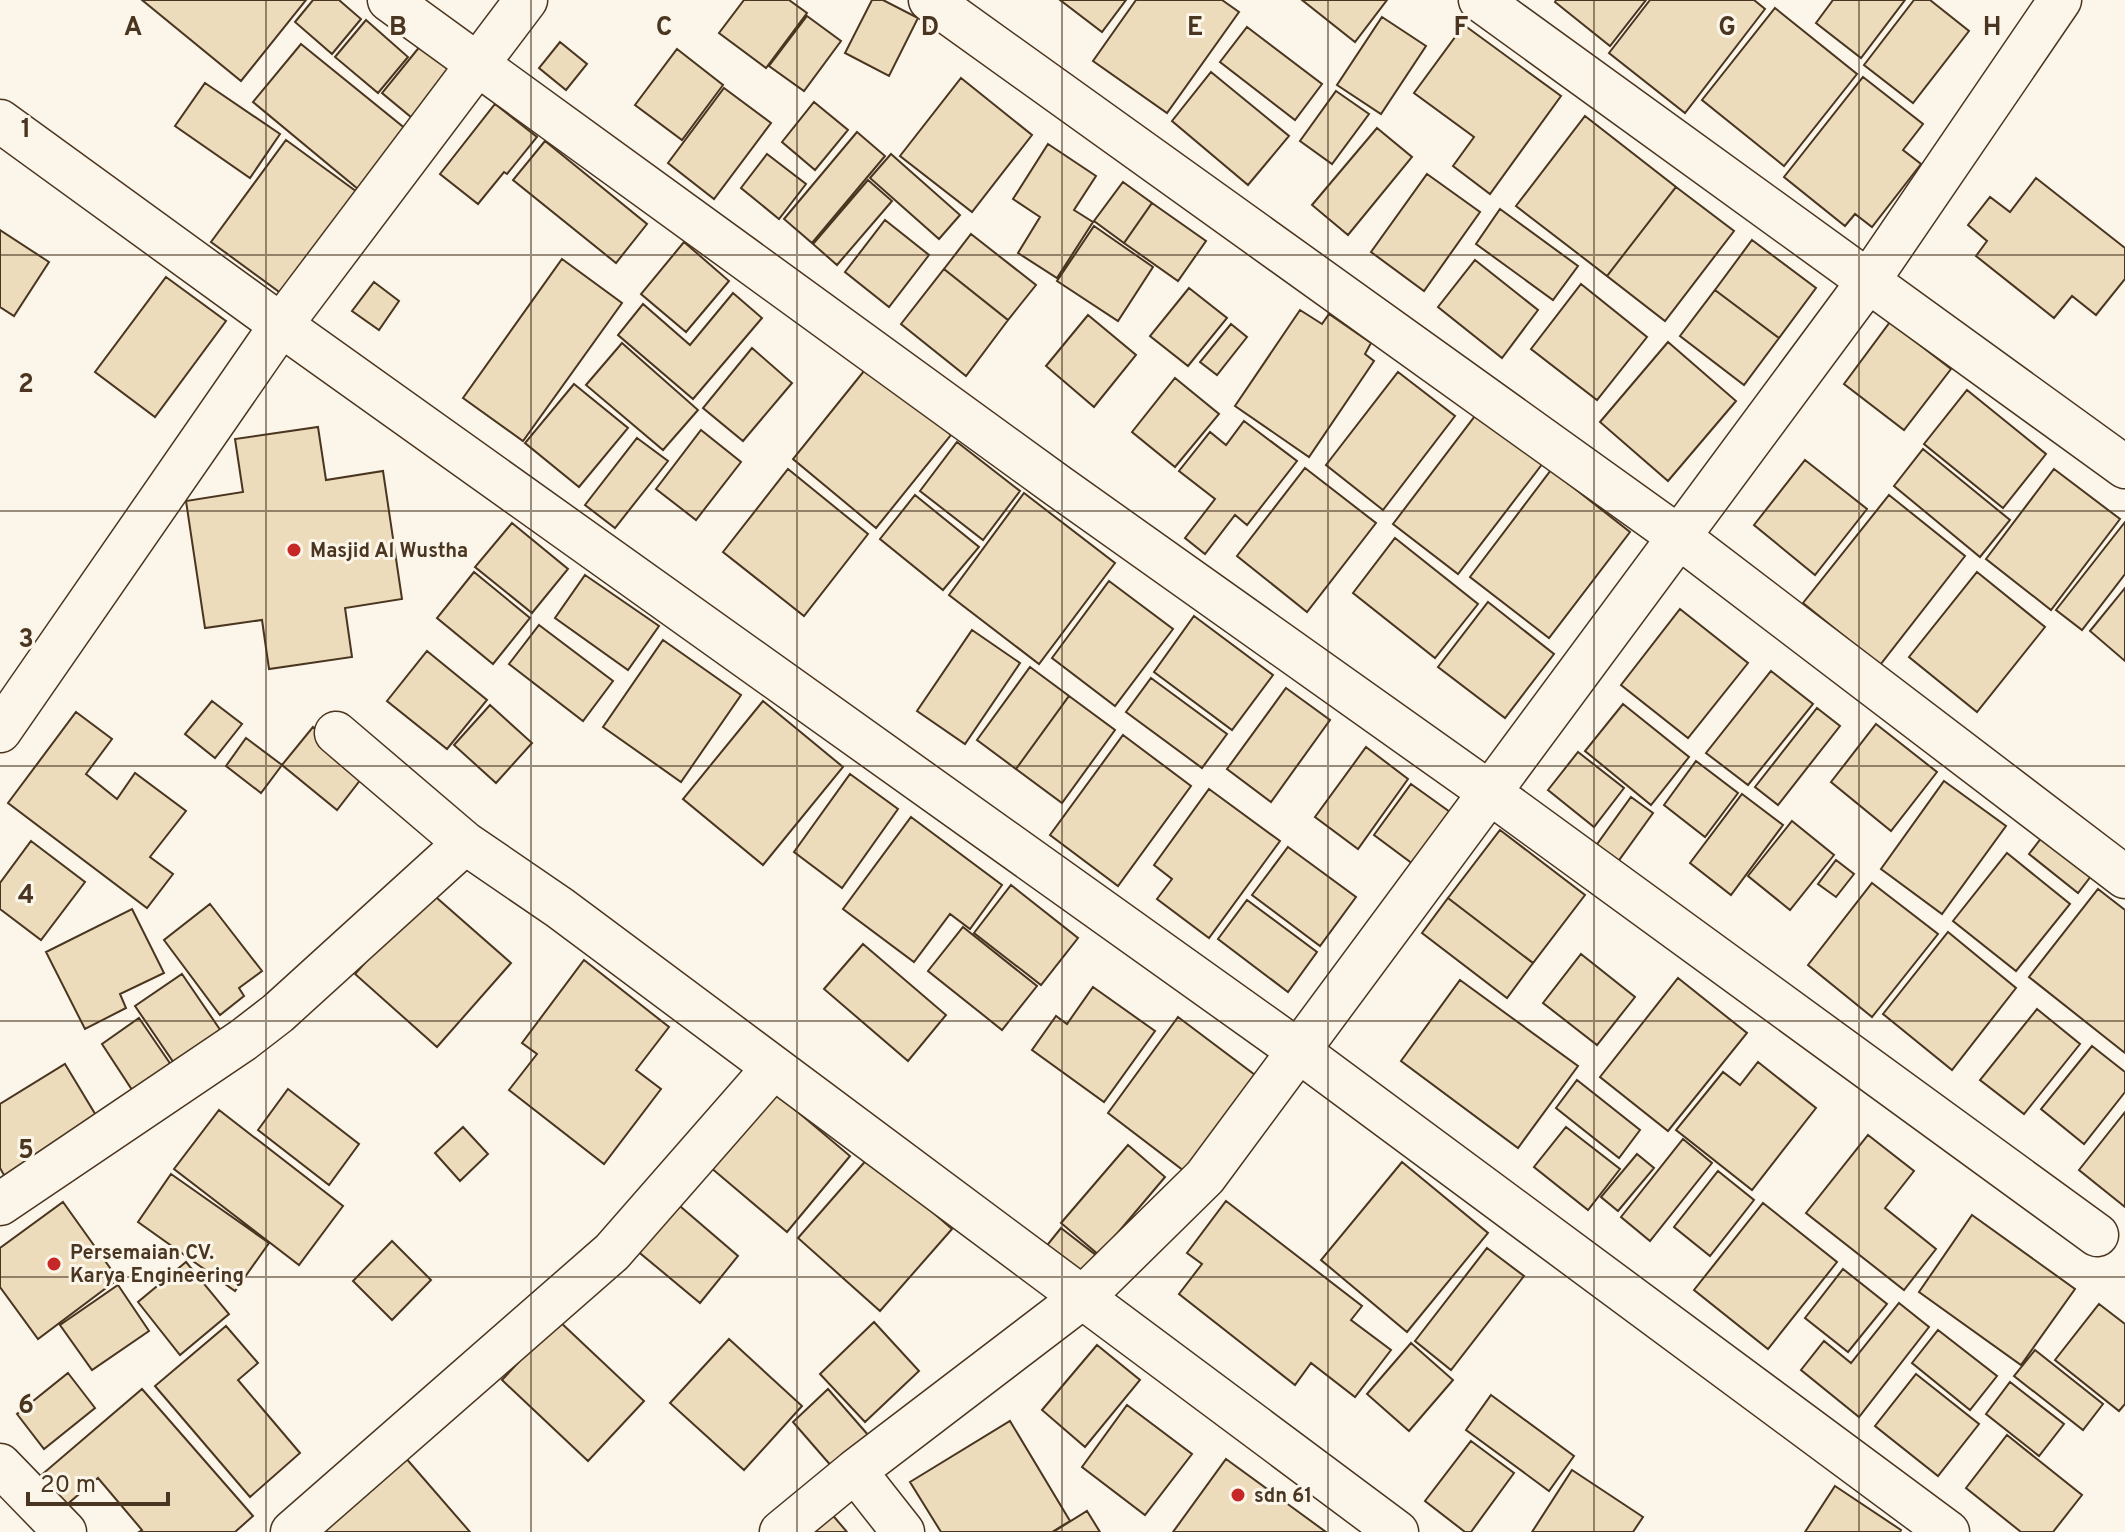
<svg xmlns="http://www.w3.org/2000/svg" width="2125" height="1532" font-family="Overpass,sans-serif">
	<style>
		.building { fill: #ecdcbc; stroke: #4a3520; stroke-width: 2 }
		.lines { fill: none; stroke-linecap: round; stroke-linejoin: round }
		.street-casing { stroke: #4a3520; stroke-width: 45 }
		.street { stroke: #fbf6e9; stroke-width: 42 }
		.grid { fill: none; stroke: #4a3520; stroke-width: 2; stroke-opacity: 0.55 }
		.poi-dot { fill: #c62828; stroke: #fbf6e9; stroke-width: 3 }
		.labels { text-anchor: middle; stroke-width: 6; stroke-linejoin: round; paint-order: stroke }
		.poi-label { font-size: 20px; font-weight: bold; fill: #4a3520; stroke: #fbf6e9; text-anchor: start }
		.grid-label { font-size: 26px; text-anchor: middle; font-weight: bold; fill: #4a3520; stroke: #fbf6e9; stroke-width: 6; stroke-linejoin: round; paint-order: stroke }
	</style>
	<rect width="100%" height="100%" fill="#fbf6e9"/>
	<path class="building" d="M142,0H306L241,81Z
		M313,0H339L361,19L332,54L295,22Z
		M744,0H789L807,13L766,68L719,33Z
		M872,0H883L918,18L889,76L845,53Z
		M1060,0H1126L1102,32Z
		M1136,0H1222L1239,12L1167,113L1093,61Z
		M1302,0H1387L1355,42Z
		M1556,0H1646L1610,46L1555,2Z
		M1650,0H1754L1765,9L1685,113L1609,53Z
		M1833,0H1905L1861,58L1816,23Z
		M1914,0H1930L1969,31L1913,103L1864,65Z
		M1775,8L1857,74L1784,166L1702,100Z
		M807,16L841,41L804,91L769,66Z
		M1382,17L1426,46L1381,114L1337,85Z
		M366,20L408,57L378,93L335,57Z
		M1464,25L1561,96L1490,194L1453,166L1474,137L1414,93Z
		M1247,27L1322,84L1295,120L1220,62Z
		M560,42L587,64L566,90L539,68Z
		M301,44L407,130L358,189L253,102Z
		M421,45L462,79L423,127L382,93Z
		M677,49L723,85L682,140L635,105Z
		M1211,72L1289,136L1248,185L1172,121Z
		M1863,77L1923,124L1903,150L1921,164L1872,227L1855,214L1845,226L1784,177Z
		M961,78L1032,135L972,212L900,156Z
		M205,83L280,134L250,178L175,126Z
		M724,88L771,123L714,199L668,163Z
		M1336,91L1369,114L1332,164L1300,141Z
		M814,102L848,130L815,170L782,142Z
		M495,104L537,137L507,174L504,172L478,204L440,174Z
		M1585,116L1676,187L1607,276L1516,206Z
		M1377,128L1412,157L1348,235L1312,205Z
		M857,132L885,156L812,243L784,219Z
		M286,140L368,200L293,302L211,242Z
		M545,141L647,224L616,263L513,180Z
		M1048,144L1096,176L1074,210L1093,222L1057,278L1018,253L1040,217L1013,199Z
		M767,154L806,184L779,219L741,188Z
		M891,154L960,215L939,239L870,178Z
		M1427,174L1480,212L1424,291L1371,252Z
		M2036,178L2125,248V279L2096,315L2072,296L2054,318L1976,256L1987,241L1968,225L1990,197L2010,212Z
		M868,180L892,201L837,265L813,244Z
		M1123,182L1152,203L1124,243L1094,221Z
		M1676,187L1734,231L1665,321L1607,276Z
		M1152,203L1206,241L1178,281L1124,243Z
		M1500,209L1578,266L1553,300L1476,244Z
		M885,220L929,255L889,307L845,272Z
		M1094,226L1153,267L1118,321L1057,281Z
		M0,230L49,262L14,316L0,307Z
		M971,234L1036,285L1008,320L944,269Z
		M1752,240L1816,288L1779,338L1715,290Z
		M684,242L729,281L686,332L641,294Z
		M562,259L622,303L523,441L463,398Z
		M1475,260L1538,310L1502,358L1438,307Z
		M944,269L1008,320L966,376L901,324Z
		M166,277L226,321L155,417L95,372Z
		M374,282L399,301L379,330L352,311Z
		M1581,284L1647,337L1597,400L1531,349Z
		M1189,288L1227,318L1188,366L1150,336Z
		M1715,290L1779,338L1744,385L1680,336Z
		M733,293L762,318L693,399L618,335L643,304L690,345Z
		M1300,310L1322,324L1329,314L1371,343L1365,354L1374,361L1309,457L1235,406Z
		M1088,315L1136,355L1094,407L1046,366Z
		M1890,322L1951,369L1904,430L1844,384Z
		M1231,324L1247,337L1217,375L1200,362Z
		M1668,342L1736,401L1668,481L1600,422Z
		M622,343L698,410L663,450L586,385Z
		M752,348L792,383L743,441L703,408Z
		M868,366L951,435L876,528L793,459Z
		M1398,372L1455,416L1383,510L1326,465Z
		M1175,378L1219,414L1175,467L1132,432Z
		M574,384L628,428L579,487L525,443Z
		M1967,390L2046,454L2003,508L1924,444Z
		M1478,412L1543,463L1458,574L1393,524Z
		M1244,421L1297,461L1247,525L1235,515L1205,554L1185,538L1215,499L1179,471L1210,432L1226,445Z
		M318,427L326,480L383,471L402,599L345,608L352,657L269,669L262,620L205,628L186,501L243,492L235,439Z
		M701,430L741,462L696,520L656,489Z
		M637,438L668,461L615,528L585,505Z
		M957,442L1020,491L983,540L920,491Z
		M1923,449L2010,520L1980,557L1894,486Z
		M1805,460L1867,509L1815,575L1754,525Z
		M1305,468L1376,523L1307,612L1237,556Z
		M788,469L868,534L804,616L723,552Z
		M2054,469L2120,519L2051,610L1986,559Z
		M1551,470L1630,532L1549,638L1470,577Z
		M1024,493L1115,563L1039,664L949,595Z
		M915,495L979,547L943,590L880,539Z
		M1889,495L1965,556L1880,665L1803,603Z
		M2125,522V574L2082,630L2056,610Z
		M512,523L568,569L532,613L475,567Z
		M1395,538L1478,604L1435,658L1353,593Z
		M474,572L530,618L493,664L437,618Z
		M1977,572L2045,627L1977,712L1909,657Z
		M585,575L659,626L628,670L555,618Z
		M1109,581L1173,629L1115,706L1052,658Z
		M2125,588V661L2090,631Z
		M1488,602L1554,654L1505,718L1438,667Z
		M1680,609L1748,663L1688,738L1621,685Z
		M1194,616L1273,675L1232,730L1154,672Z
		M539,625L613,681L583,721L509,664Z
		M972,630L1020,663L965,744L917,711Z
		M663,640L741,695L681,782L603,727Z
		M427,651L487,700L447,749L387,701Z
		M1030,667L1069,696L1016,769L977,740Z
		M1771,671L1813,704L1748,785L1706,753Z
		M1151,678L1227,734L1202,768L1126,712Z
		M1286,688L1330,720L1271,802L1227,769Z
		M1069,696L1115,730L1062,803L1016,769Z
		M212,701L242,724L215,758L185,734Z
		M763,701L843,767L763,865L683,799Z
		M1623,704L1689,757L1651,805L1585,751Z
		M490,705L532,743L496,783L454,745Z
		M1817,708L1840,726L1778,805L1755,787Z
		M76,712L112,739L86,774L117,799L135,773L186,811L150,857L173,874L147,908L8,803Z
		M1876,724L1937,772L1891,831L1831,782Z
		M313,727L368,770L337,810L282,765Z
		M1123,735L1191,786L1118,886L1050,835Z
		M246,738L282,765L261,793L226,766Z
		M1366,747L1408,779L1358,849L1315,817Z
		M1578,752L1624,788L1594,827L1548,790Z
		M1696,761L1738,793L1705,837L1664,805Z
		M850,774L898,809L842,888L794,852Z
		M1944,781L2006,826L1942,914L1881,869Z
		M1411,784L1450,812L1413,864L1374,835Z
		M1209,789L1280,841L1209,938L1157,899L1172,879L1154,865Z
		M1742,794L1783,825L1731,895L1690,863Z
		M1631,797L1653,813L1617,863L1595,847Z
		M911,817L1002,885L970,929L950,914L914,962L843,909Z
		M1792,821L1834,855L1790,910L1748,876Z
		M2049,828L2098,867L2078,893L2029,854Z
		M1500,830L1585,895L1533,963L1448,898Z
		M31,841L85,882L41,940L0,909V883Z
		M1288,847L1356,897L1320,946L1252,895Z
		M2007,853L2070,904L2016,971L1953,921Z
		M1836,860L1854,874L1836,897L1818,884Z
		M1872,883L1938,934L1872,1017L1808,965Z
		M1011,885L1078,938L1041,985L974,933Z
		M2098,889L2125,910V1053L2029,977Z
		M429,891L511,963L437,1047L355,974Z
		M1448,898L1533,963L1507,998L1422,933Z
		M1247,900L1317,952L1288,992L1218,939Z
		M210,904L262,971L239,988L244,996L220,1015L164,940Z
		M132,909L164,973L120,994L126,1008L85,1029L46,952Z
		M963,927L1037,986L1002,1030L928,971Z
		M1948,932L2016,988L1952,1070L1883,1014Z
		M863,944L946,1015L908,1061L824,989Z
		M1581,954L1635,997L1597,1045L1543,1003Z
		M584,960L669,1027L636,1070L661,1089L604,1164L509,1090L537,1054L522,1043Z
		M182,974L223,1034L176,1066L135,1006Z
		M1678,978L1747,1033L1668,1131L1600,1077Z
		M1460,980L1578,1066L1518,1148L1401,1061Z
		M1093,987L1155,1031L1104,1102L1032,1050L1056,1016L1067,1024Z
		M2037,1009L2080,1044L2024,1114L1980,1080Z
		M1178,1017L1263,1081L1192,1177L1108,1113Z
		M139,1018L178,1075L140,1102L102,1044Z
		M2092,1046L2125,1072V1092L2084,1144L2041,1109Z
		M1758,1062L1816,1108L1752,1190L1676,1130L1723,1072L1740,1085Z
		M65,1064L103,1127L9,1184L0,1168V1104Z
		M1577,1080L1640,1130L1619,1158L1556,1108Z
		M288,1089L359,1144L329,1185L258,1130Z
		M773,1091L850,1156L787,1232L710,1167Z
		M219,1110L343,1206L299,1265L174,1169Z
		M2125,1112V1207L2079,1170Z
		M463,1127L488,1154L460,1181L435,1153Z
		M1566,1127L1620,1169L1588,1210L1534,1167Z
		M1868,1135L1914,1171L1885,1208L1936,1249L1904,1290L1806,1213Z
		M1683,1139L1712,1163L1650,1241L1621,1217Z
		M1128,1145L1165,1177L1099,1255L1061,1223Z
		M1637,1154L1654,1168L1618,1211L1601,1197Z
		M869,1157L952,1229L880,1311L798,1238Z
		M1402,1162L1488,1233L1407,1332L1321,1260Z
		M1718,1171L1754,1200L1710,1256L1674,1227Z
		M171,1174L269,1243L235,1291L138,1222Z
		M674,1201L738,1256L700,1303L635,1249Z
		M1226,1201L1362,1306L1351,1320L1391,1350L1355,1397L1311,1363L1295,1385L1179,1294L1202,1264L1187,1253Z
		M63,1202L118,1279L38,1339L0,1287V1248Z
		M1763,1203L1837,1262L1768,1349L1694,1290Z
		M1972,1215L2075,1289L2021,1365L1919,1292Z
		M1061,1228L1097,1256L1076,1282L1040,1254Z
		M392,1241L431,1280L392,1320L353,1281Z
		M1487,1248L1524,1276L1451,1370L1415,1341Z
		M186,1262L229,1314L180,1355L138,1302Z
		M1843,1269L1887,1304L1848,1352L1805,1318Z
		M118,1285L149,1331L92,1370L60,1325Z
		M1899,1303L1929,1327L1859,1417L1801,1370L1824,1341L1851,1363Z
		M2099,1304L2125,1324V1404L2119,1411L2055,1360Z
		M558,1320L644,1401L588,1461L502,1380Z
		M874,1322L919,1371L865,1422L820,1374Z
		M226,1326L258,1363L238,1380L300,1453L250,1497L155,1386Z
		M1938,1330L1997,1376L1970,1410L1912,1363Z
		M729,1339L802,1406L744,1470L670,1403Z
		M1411,1343L1453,1380L1409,1431L1367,1394Z
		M1097,1345L1140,1380L1085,1447L1042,1410Z
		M2035,1350L2103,1404L2083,1430L2014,1376Z
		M68,1373L95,1408L44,1449L17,1414Z
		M1916,1374L1979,1424L1938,1476L1875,1426Z
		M2010,1382L2064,1424L2039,1456L1986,1414Z
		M142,1389L253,1516L235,1532H139L142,1530L98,1478L64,1507L39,1477Z
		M828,1389L869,1436L833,1468L793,1422Z
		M1491,1395L1574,1456L1549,1491L1466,1430Z
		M1127,1405L1192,1454L1145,1515L1082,1467Z
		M1010,1421L1070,1521L1052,1532H941L910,1482Z
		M2007,1435L2082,1495L2053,1532H2021L1966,1488Z
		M1471,1441L1514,1473L1471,1532H1465L1425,1501Z
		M398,1449L470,1532H312Z
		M1226,1459L1326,1532H1173Z
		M1572,1470L1643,1517L1633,1532H1532Z
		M1835,1486L1901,1530L1900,1532H1805Z
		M824,1505L847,1532H794Z
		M1087,1511L1100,1532H1053Z"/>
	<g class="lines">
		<defs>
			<path id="street" d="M389,0L1058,486L1489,792L2097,1235
				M930,0L1679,537L2125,877
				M1480,0L2125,467
				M0,121L281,325L1300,1052L1948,1532
				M0,731L281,325L526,0
				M336,733L465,843L560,908L1397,1532
				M0,1204L243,1040L278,1013L465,843
				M0,1465L65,1532
				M855,1471L903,1532
				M292,1532L612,1252L773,1068
				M781,1532L855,1471L1083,1297L1205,1177L1869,280L2060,0"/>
		</defs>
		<use href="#street" class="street-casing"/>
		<use href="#street" class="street"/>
	</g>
	<path class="grid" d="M266,0V1532M531,0V1532M797,0V1532M1062,0V1532M1328,0V1532M1594,0V1532M1859,0V1532M0,255H2125M0,511H2125M0,766H2125M0,1021H2125M0,1277H2125"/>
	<g class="poi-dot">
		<circle cx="294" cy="550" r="8"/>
		<circle cx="54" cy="1264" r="8"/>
		<circle cx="1238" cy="1495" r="8"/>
	</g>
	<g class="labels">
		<g class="poi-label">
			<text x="310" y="557">Masjid Al Wustha</text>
			<text x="70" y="1259">Persemaian CV.<tspan x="70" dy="23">Karya Engineering</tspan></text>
			<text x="1254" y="1502">sdn 61</text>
		</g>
	</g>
	<g class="grid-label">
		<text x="133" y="35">A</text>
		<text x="398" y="35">B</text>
		<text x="664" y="35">C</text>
		<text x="930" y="35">D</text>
		<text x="1195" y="35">E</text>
		<text x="1461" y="35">F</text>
		<text x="1727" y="35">G</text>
		<text x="1992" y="35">H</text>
		<text x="26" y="137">1</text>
		<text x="26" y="392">2</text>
		<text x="26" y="647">3</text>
		<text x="26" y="903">4</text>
		<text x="26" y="1158">5</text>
		<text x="26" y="1413">6</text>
	</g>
	<path d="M28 1492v12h140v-12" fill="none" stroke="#4a3520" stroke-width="4"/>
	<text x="40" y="1492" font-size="24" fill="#4a3520" stroke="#fbf6e9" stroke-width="6" paint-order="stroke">20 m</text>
</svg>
